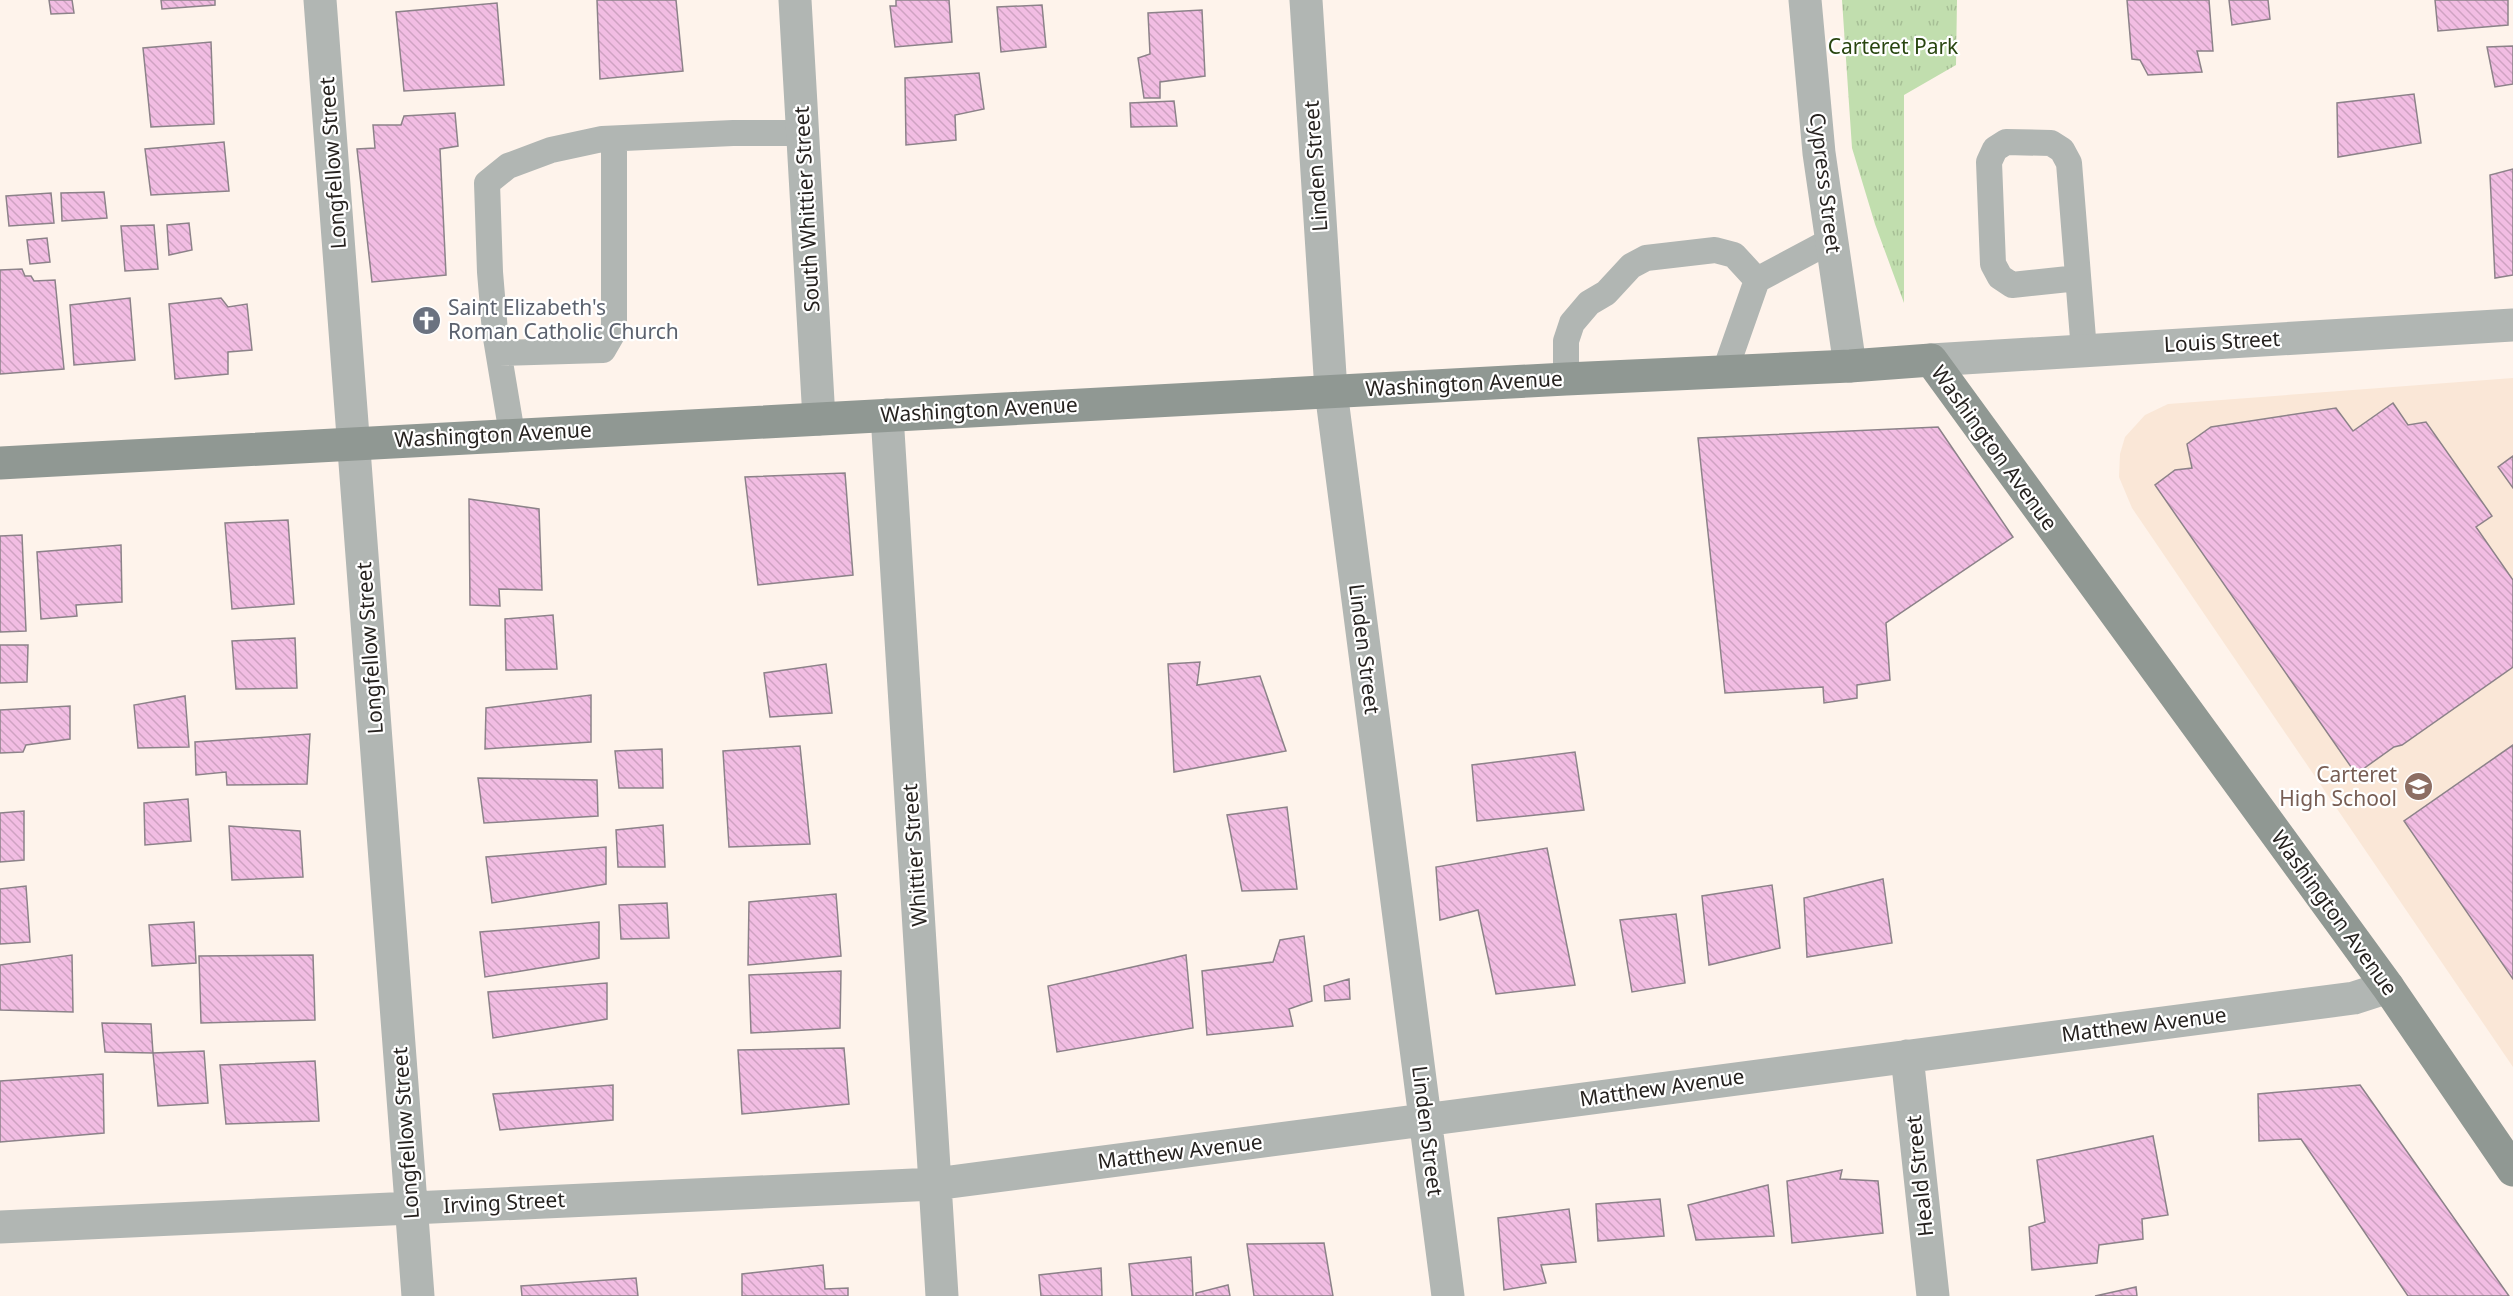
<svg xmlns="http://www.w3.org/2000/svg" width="2513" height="1296" font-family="'Noto Sans',sans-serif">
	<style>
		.education { fill: #fae7d7 }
		.park { fill: url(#park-tufts) }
		.building { fill: url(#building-back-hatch); stroke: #8c8289; stroke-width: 1.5 }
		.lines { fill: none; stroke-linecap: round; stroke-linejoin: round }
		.lane { stroke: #b1b6b3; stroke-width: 26 }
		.street { stroke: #b1b6b3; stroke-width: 33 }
		.secondary { stroke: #909893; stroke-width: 33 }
		.labels { text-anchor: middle; stroke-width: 4.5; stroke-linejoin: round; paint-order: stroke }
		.park-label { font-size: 21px; fill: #294610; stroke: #fff }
		.street-label { font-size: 21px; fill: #26221f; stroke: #fff }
		.worship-label { font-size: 21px; fill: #5b616d; stroke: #fff; text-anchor: start }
		.education-label { font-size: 21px; fill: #785e54; stroke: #fff; text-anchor: end }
	</style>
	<defs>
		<pattern id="park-tufts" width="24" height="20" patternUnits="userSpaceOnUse" patternTransform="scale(1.5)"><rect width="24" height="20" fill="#c1deae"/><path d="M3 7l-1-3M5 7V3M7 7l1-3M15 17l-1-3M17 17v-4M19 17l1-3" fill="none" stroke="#a6be95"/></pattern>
		<pattern id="building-back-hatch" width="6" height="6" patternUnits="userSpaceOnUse" patternTransform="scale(1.5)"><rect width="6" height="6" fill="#f2bde3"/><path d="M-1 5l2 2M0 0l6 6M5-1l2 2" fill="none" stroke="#cfa2c2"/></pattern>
	</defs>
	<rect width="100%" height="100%" fill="#fef3eb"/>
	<path class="education" d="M2513,378V1067L2132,508L2119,477L2120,454L2125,437L2145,415L2168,404Z"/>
	<path class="park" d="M1842,0H1957L1956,65L1904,95V303L1875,224L1852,148Z"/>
	<path class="building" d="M49,0H72L74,13L51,14Z
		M161,0H215V5L162,9Z
		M597,0H676L683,71L600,79Z
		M896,0H949L952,42L895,47L890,6H896Z
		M2127,0H2209L2213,51H2197L2202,72L2148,75L2140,60L2132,59Z
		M2229,0H2268L2270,19L2232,25Z
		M2435,0H2508V25L2438,31Z
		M497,3L504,85L404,91L396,12Z
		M1042,5L1046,47L1001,52L997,7Z
		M1202,10L1205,76L1160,82V98H1144L1138,58L1150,54L1148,13Z
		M211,42L214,124L151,127L143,48Z
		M2513,46V84L2495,87L2487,47Z
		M979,73L984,109L955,115L956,140L906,145L905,78Z
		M2414,94L2421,143L2338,157L2337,103Z
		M1174,101L1177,126L1131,127L1130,103Z
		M455,113L458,146L440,149L446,275L372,282L357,149L375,148L373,125H401L404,116Z
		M224,142L229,191L151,195L145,149Z
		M2513,169V275L2495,278L2490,175Z
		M104,192L107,218L62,221L61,193Z
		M51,193L54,223L9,226L6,196Z
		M189,223L192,250L169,255L167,225Z
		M154,225L158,269L125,271L121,226Z
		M47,238L50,262L30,264L27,240Z
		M22,269L25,276H31L34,281L55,280L64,369L0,374V270Z
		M130,298L135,360L74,365L70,305Z
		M221,298L228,307L247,304L252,350L228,352V374L175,379L169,304Z
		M2393,403L2408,425L2426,422L2492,516L2476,527L2513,580V667L2402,745L2394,747L2356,774L2155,485L2175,470L2192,468L2187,444L2211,427L2336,408L2353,431Z
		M1938,427L2013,537L1886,623L1890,680L1857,685V698L1824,703L1823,687L1725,693L1698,438Z
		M2513,456V488L2498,467Z
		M845,473L853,575L758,585L745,477Z
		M469,499L539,509L542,590L499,589L500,606L470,605Z
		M288,520L294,604L232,609L225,523Z
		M22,535L26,631L0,632V536Z
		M121,545L122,602L76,605L77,616L41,619L37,552Z
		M553,615L557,669L506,670L505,619Z
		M295,638L297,688L236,689L232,641Z
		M0,645H28L27,682L0,683Z
		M1200,662L1197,685L1260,676L1286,751L1174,772L1168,664Z
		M826,664L832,713L770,717L764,673Z
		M591,695V742L485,749L486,708Z
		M185,696L189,747L138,748L134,705Z
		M70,706V739L26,745L23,752L0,753V710Z
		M310,734L307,784L227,785L226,772L196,775L195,742Z
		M2513,745V979L2404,821Z
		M800,746L810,844L729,847L723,751Z
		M662,749L663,788H619L615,751Z
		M1575,752L1584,810L1477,821L1472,765Z
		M478,778L597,780L598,816L484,823Z
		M188,799L191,841L145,845L144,803Z
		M1287,807L1297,889L1242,891L1227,815Z
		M24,811V860L0,862V813Z
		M663,825L665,867H618L616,830Z
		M229,826L300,831L303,877L232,880Z
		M606,847V884L492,903L486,857Z
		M1547,848L1575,985L1496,994L1478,910L1440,920L1436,867Z
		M1883,879L1892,943L1807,957L1804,898Z
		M1772,885L1780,948L1709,965L1702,896Z
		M26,886L30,942L0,944V889Z
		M836,894L841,956L748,965L749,902Z
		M667,903L669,938L621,939L619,905Z
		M1676,914L1685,983L1632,992L1620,920Z
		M194,922L196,963L152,966L149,925Z
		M599,922V958L485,977L480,932Z
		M1304,936L1312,1001L1289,1009L1293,1026L1207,1035L1202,971L1273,962L1280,940Z
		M72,955L73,1012L0,1010V965Z
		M313,955L315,1020L201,1023L199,956Z
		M1186,955L1193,1028L1057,1052L1048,986Z
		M841,971L840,1028L751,1033L749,975Z
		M1349,979L1350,999L1325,1001L1324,986Z
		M607,983V1019L493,1038L488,992Z
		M102,1023L151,1024L153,1053L105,1052Z
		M844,1048L849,1104L742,1114L738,1050Z
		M204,1051L208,1103L158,1106L153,1053Z
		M315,1061L319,1121L226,1124L220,1065Z
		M103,1074L104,1133L0,1142V1081Z
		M613,1085V1120L500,1130L493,1094Z
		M2360,1085L2509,1296H2408L2301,1139L2259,1141L2258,1094Z
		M2153,1136L2168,1215L2142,1219L2143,1239L2099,1245L2097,1263L2032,1270L2029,1227L2045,1222L2037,1160Z
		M1842,1170L1840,1179L1878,1181L1883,1233L1792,1243L1787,1181Z
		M1768,1185L1774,1236L1696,1240L1688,1205Z
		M1660,1199L1664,1236L1598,1241L1596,1204Z
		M1569,1209L1576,1262L1541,1265L1546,1283L1504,1290L1498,1218Z
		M1324,1243L1333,1296H1254L1247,1244Z
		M1191,1257L1193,1296H1132L1129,1264Z
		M823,1265L825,1289L848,1288V1296H742V1274Z
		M1101,1268L1102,1296H1041L1039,1275Z
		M636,1278L638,1296H522L521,1286Z
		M1228,1285L1230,1296H1196V1293Z
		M2136,1287L2137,1296H2095Z"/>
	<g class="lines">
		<path class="lane" d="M2078,278L2012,285L2000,277L1993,264L1989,162L1995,149L2006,142L2051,143L2062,150L2069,163L2084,351
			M499,353L603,350L614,331V139
			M1725,371L1757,280L1832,240
			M1566,379V341L1572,323L1589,303L1606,293L1631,266L1646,258L1715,250L1734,255L1757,280
			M512,434L495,332L490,272L487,183L508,166L551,150L602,139L733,133H803"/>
		<path class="street" d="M320,0L418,1296
			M795,0L819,419
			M1306,0L1331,391L1448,1296
			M1805,0L1819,153L1850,366
			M1931,360L2513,325
			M887,415L942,1296
			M1907,1056L1933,1296
			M0,1227L935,1184L2354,998L2388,987"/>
		<path class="secondary" d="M0,463L1566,379L1850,366L1931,360L2388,987L2513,1170"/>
	</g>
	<defs>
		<symbol id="church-disc" viewBox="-11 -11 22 22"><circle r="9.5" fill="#6b7280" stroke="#fff"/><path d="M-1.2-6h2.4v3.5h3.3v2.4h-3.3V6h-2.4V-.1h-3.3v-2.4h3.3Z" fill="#fff"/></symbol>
		<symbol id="school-disc" viewBox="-11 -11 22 22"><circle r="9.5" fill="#8d6e63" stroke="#fff"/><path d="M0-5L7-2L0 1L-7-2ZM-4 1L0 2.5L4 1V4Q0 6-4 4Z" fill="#fff"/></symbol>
	</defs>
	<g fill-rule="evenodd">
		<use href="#church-disc" x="410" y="304" width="33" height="33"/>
		<use href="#school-disc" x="2402" y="770" width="33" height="33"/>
	</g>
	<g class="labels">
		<g class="park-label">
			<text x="1893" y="54">Carteret Park</text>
		</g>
		<g class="street-label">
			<text transform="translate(333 163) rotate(-94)" y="7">Longfellow Street</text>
			<text transform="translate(1316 166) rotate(-94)" y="7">Linden Street</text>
			<text transform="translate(1825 183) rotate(83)" y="7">Cypress Street</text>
			<text transform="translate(807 209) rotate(-93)" y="7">South Whittier Street</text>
			<text transform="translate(2222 342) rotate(-3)" y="7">Louis Street</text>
			<text transform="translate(1464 384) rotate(-3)" y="7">Washington Avenue</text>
			<text transform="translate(979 410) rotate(-3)" y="7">Washington Avenue</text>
			<text transform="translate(493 435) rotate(-3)" y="7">Washington Avenue</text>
			<text transform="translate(1994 448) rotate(54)" y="7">Washington Avenue</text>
			<text transform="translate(370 648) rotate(-94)" y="7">Longfellow Street</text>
			<text transform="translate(1364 649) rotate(83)" y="7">Linden Street</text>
			<text transform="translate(915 855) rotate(-94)" y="7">Whittier Street</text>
			<text transform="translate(2334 913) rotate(54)" y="7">Washington Avenue</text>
			<text transform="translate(2144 1025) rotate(-7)" y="7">Matthew Avenue</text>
			<text transform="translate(1662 1088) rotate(-8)" y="7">Matthew Avenue</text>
			<text transform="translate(1427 1131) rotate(83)" y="7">Linden Street</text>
			<text transform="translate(406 1133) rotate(-94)" y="7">Longfellow Street</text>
			<text transform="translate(1180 1152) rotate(-7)" y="7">Matthew Avenue</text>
			<text transform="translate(1920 1176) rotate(-96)" y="7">Heald Street</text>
			<text transform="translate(504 1203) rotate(-3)" y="7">Irving Street</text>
		</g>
		<g class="worship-label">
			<text x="448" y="315">Saint Elizabeth's<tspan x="448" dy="24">Roman Catholic Church</tspan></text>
		</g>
		<g class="education-label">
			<text x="2397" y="782">Carteret<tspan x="2397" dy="24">High School</tspan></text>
		</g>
	</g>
</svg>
